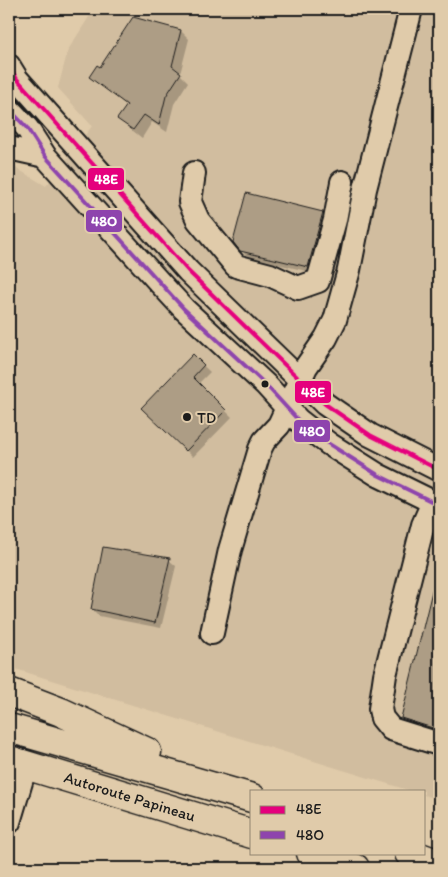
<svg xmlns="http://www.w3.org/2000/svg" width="448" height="877" font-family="Itim,sans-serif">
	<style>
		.built { fill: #d1bd9f }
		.shadow { fill: #0003 }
		.building { fill: #ad9d85; stroke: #1c1c1c }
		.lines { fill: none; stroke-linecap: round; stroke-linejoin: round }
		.minor-casing { stroke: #1c1c1c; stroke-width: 26 }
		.highway-casing { stroke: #1c1c1c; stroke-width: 31 }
		.minor { stroke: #e0cbaa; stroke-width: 22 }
		.highway { stroke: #e0cbaa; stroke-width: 28 }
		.bus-1-casing { stroke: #e0cbaa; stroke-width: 8 }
		.bus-2-casing { stroke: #e0cbaa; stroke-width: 8 }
		.bus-1 { stroke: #e5007d; stroke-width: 4 }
		.bus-2 { stroke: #8e44ad; stroke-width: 4 }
		.bus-dot { fill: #1c1c1c; stroke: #e0cbaa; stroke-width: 2 }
		.labels { text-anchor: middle; stroke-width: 4; stroke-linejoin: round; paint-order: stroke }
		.poi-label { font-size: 16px; fill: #1c1c1c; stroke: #e0cbaa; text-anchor: start }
		.street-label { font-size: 16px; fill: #1c1c1c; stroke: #e0cbaa }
		.line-badge { stroke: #e0cbaa; stroke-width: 2 }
		.badge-label { font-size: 14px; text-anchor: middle; font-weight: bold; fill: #fff }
	</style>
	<rect width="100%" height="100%" fill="#e0cbaa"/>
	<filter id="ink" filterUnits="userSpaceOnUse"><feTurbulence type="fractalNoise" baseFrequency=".02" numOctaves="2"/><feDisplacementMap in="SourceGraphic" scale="10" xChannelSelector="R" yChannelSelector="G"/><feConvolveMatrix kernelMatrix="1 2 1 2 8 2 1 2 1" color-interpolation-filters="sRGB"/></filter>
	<g filter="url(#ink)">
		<path class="built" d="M94,9H439V800L424,795V791H411L9,667V172L16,168L46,186L92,126L58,88L68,50Z"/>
		<path class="shadow" d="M134,19L181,31L189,39L180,74L188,82L174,104L167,132L152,122L142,138L118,119L127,106L90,77L101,69Z
			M322,213L329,220L315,273L248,257L241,250Z
			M193,356L210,372L198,384L232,417L193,457L143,408Z
			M169,560L176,566L161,628L99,616L92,609Z
			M439,567V734L411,726L403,718Z"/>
		<path class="building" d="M133,17L181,30L172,66L181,73L166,96L159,125L144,115L133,130L117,119L127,105L89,77L97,65L100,67Z
			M246,193L323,212L308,267L240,251L233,242Z
			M193,354L204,365L193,377L226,410L186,451L141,408Z
			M103,547L170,558L155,623L91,609Z
			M433,587L439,588V730L401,718Z"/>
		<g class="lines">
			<defs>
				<path id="minor" d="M9,66L17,79L188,271L325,404L370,435L439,470
					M9,109L27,128L45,156L160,283L184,309L266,385L298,420L329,444L378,475L439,505
					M9,148L45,156
					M194,173L190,202L198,220L236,266L270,275L298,288L318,281L335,220L342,182
					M433,502L423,525L385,675L380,709L382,718L391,729L439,744
					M212,633L230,550L260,449L264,441L279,425L306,367L326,338L335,320L349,270L365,189L411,9
					M9,822L26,765"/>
				<path id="highway" d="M9,692L61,712L147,752
					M9,728L252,798
					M9,760L252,834
					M311,853L355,868
					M409,853L439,864"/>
			</defs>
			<use href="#minor" class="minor-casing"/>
			<use href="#highway" class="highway-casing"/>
			<use href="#minor" class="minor"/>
			<use href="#highway" class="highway"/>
			<defs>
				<path id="bus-1" d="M9,66L17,79L188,271L325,404L370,435L439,470"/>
				<path id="bus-2" d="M9,109L27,128L45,156L184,309L266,385L298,420L329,444L378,475L439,505"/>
			</defs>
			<use href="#bus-1" class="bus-1-casing"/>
			<use href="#bus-2" class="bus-2-casing"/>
			<use href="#bus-1" class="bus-1"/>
			<use href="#bus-2" class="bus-2"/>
		</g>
	</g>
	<g class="bus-dot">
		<circle cx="265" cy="384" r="4.5"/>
		<circle cx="187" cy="417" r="5"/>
	</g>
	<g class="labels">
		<g class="poi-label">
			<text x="197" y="423">TD</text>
		</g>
		<g class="street-label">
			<text transform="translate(130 796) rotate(17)" y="6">Autoroute Papineau</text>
		</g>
	</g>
	<g class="line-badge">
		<rect x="87" y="167" width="38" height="24" rx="5" fill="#e5007d"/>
		<rect x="85" y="209" width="38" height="24" rx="5" fill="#8e44ad"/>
		<rect x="294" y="380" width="38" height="24" rx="5" fill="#e5007d"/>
		<rect x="293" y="419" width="38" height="24" rx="5" fill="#8e44ad"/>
	</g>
	<g class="badge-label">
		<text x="106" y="184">48E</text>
		<text x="104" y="226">48O</text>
		<text x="313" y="397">48E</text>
		<text x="312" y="436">48O</text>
	</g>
	<rect width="448" height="877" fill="none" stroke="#e0cbaa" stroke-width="30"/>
	<rect x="15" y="15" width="418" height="847" fill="none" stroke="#1c1c1c" stroke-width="2" filter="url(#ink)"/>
	<rect x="250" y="790" width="175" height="65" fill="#e0cbaa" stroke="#928571"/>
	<rect x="260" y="806" width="25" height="8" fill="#e5007d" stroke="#928571"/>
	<text x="296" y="814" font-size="15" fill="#1c1c1c">48E</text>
	<rect x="260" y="831" width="25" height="8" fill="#8e44ad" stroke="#928571"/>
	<text x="296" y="840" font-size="15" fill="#1c1c1c">48O</text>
</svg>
